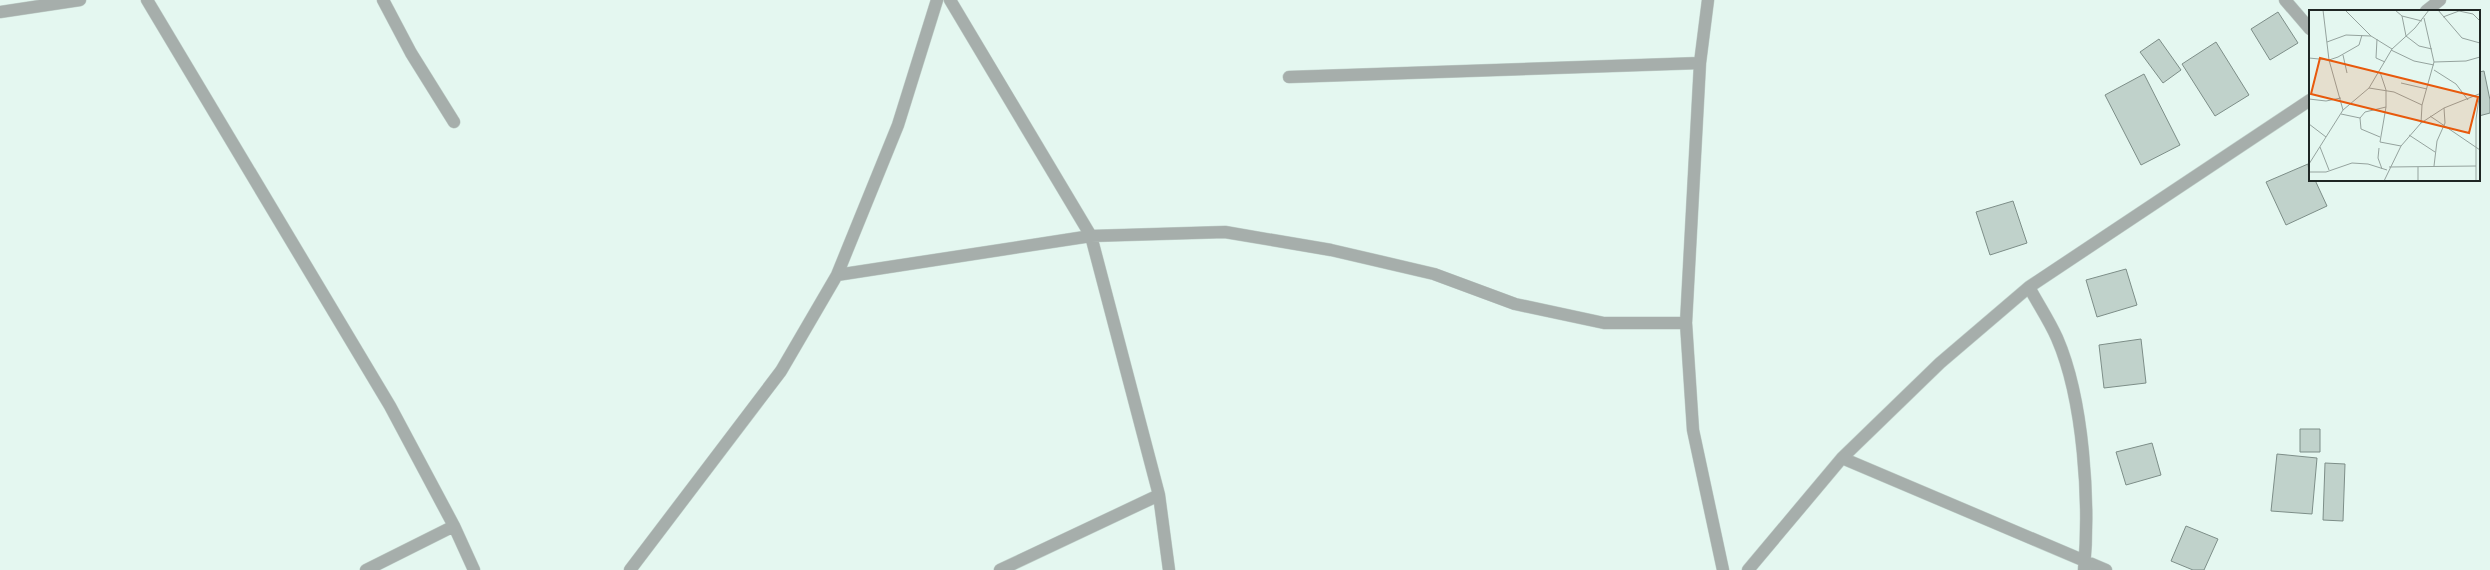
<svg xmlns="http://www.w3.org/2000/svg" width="2490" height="570" font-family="'Noto Sans',sans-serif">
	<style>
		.building { fill: #c0d2cb; stroke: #7d8e88 }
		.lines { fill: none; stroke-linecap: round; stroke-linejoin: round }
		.minor-casing { stroke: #c1d1cb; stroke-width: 13 }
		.minor { stroke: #a6aeab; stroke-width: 12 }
		.inset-road { fill: none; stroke: #95a39e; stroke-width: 1 }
		.view { fill: #e8590c; fill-opacity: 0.15; stroke: #e8590c; stroke-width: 2 }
		.inset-edge { fill: none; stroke: #1f2624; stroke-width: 2 }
	</style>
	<rect width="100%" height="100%" fill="#e4f7f0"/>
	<path class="building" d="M2278,12L2298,43L2270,60L2251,29Z
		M2159,39L2181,70L2163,83L2140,52Z
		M2216,42L2249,95L2215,116L2182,64Z
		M2484,71L2490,100V113L2479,116V72Z
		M2144,74L2180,145L2141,165L2105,95Z
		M2308,164L2310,180H2315L2327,206L2286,225L2266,182Z
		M2013,201L2027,243L1990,255L1976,212Z
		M2126,269L2137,305L2097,317L2086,280Z
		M2141,339L2146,383L2104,388L2099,345Z
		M2300,429H2320V452H2300Z
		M2152,443L2161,475L2126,485L2116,452Z
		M2277,454L2317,458L2312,514L2271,511Z
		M2325,463L2345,464L2343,521L2323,520Z
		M2186,526L2218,539L2204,570H2193L2171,561Z"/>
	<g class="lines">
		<defs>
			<path id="minor" d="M147,0L390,406L454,526L474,570
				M383,0L411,53L454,122
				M950,0L1091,236L1159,495L1169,570
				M1708,0L1700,63L1686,323L1693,430L1723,570
				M2285,0L2310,29
				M2426,11L2440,0
				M0,12L80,0
				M1289,77L1700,63
				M837,275L1091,236L1225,232L1331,250L1434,274L1515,304L1604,323H1686
				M2029,287C2038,304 2049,320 2057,338C2084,400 2090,503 2084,570
				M1842,458L2106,570
				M366,570L454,526
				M630,570L781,371L837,275L898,125L937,0
				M1000,570L1159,495
				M1748,570L1842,458L1940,363L2029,287L2310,100"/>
		</defs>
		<use href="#minor" class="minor-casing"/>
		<use href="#minor" class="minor"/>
	</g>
	<g transform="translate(2309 10)">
		<rect width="171" height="171" fill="#e4f7f0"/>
		<path class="inset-road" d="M14,0L20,50L34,100M36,0L62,26L83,39M86,0L93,6L113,11M129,0L153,28L171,33M93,6L97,26L110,36L123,39M134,7L150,1L164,4L171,11M68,29L67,48L76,52M18,32L37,25L62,26M82,40L105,51L125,55M34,45L38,63M0,48L20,50L29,47L50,35L53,25M125,52L157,51L171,47M125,60L147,74L159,90M71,62L77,80V97L71,132L92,136M92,73L118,79M60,78L85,82L113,95M0,89L17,91L32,88M32,104L51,108M121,106L171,140M112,113L113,95L125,52L115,8M0,114L17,127M100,125L126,142M71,127L52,119L51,108L56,102L77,97M11,137L20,160M70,138L69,148L73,159M0,154L34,100L60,78L83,39L106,18L120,0M125,156L128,131L136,113L135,98M80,157L167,156M109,157V171M0,162H17L43,153L59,154L78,160M75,171L92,136L112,113L135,98L170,84M167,171V109L171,81"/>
		<path class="view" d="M11,48L169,87L160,123L2,84Z"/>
		<rect width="171" height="171" class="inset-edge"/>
	</g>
</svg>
